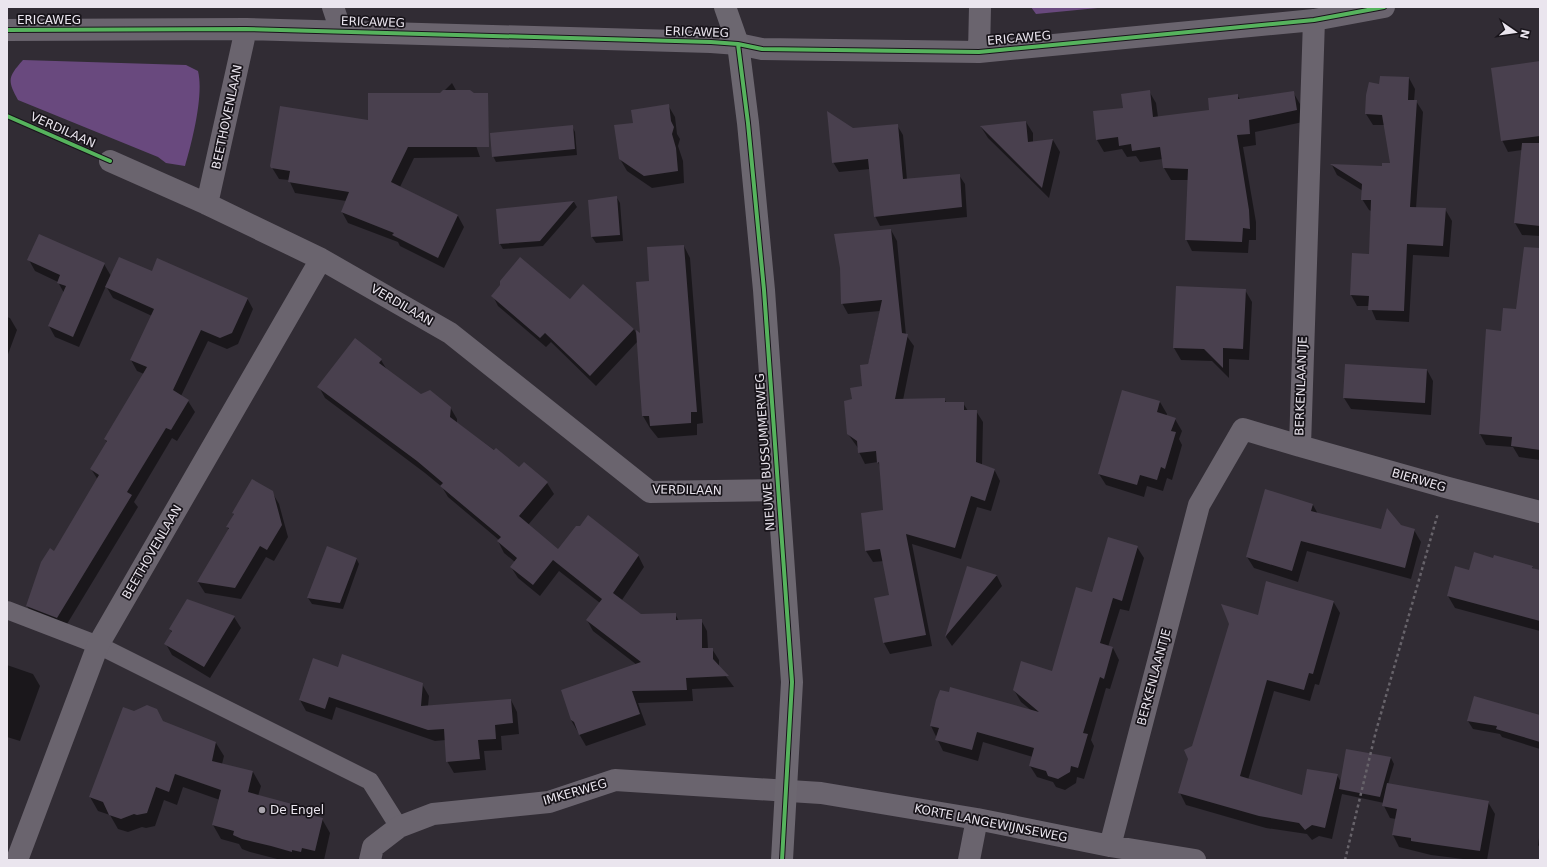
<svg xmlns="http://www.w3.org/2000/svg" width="1547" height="867" font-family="'DejaVu Sans',sans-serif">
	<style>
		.forest { fill: #69497e }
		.shadow { fill: #0007 }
		.building { fill: #49404e }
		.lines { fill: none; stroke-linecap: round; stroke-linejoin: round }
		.path { stroke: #67636a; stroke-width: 2.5; stroke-dasharray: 3 3; stroke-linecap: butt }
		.lane { stroke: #6a646e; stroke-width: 18 }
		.street { stroke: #6a646e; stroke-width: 22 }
		.secondary { stroke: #6c6770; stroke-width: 22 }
		.cycleway-casing { stroke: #18141a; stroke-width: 6 }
		.cycleway { stroke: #56b35d; stroke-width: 4 }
		.poi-dot { fill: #a9a4ad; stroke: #18141a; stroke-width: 1.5 }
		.labels { text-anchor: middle; stroke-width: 3.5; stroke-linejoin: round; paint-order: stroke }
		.street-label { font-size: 12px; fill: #eae5ee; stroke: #18141a }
		.poi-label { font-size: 12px; fill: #eae5ee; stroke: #18141a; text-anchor: start }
	</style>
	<rect width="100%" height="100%" fill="#312c34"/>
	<path class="forest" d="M1031,7H1108L1036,14Z
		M23,60L186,65L198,71C204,95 192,142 185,166L166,163L158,157L18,100C7,80 8,77 23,60Z"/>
	<path class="shadow" d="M1540,61V163L1522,150L1508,152L1502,140Z
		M1409,78L1415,89L1414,101H1416L1423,112L1416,208L1445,209L1452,221L1449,257L1413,255L1409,322L1376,320L1370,306H1357L1351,295L1370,255L1371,211L1369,210L1362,199L1363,191L1337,175L1332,165L1384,168L1391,165L1385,125H1373L1366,114L1380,85Z
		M452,83L458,94L480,157L414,158L400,187L458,216L464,227L444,268L400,246L398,242L348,223L342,212L346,201L295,193L289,180L279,179L271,166L369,121L441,94Z
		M1149,91L1156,103L1158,117L1210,111L1237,95L1240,99L1293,92L1300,104L1303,122L1255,132L1256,145L1243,147L1256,222V240H1249L1248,253L1192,251L1186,239L1189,180H1171L1164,168L1163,159L1140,162L1136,156L1127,157L1122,149L1104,152L1097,140L1124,108Z
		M668,105L675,117L677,134L680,139L678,146L683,161L684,183L652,188L627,171L620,159L634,124Z
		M1026,122L1033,133V142L1053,140L1060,152L1049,198L988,138L981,127Z
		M897,125L903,135L907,180L959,175L965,184L967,217L880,226L875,216L870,169L839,172L833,162L853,129Z
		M572,126L575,132L577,155L496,162L493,156Z
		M1540,188V236L1522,235L1515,223Z
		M617,198L620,203L623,241L596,243L592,237L589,200Z
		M574,202L577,207L543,246L503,249L500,244L497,210Z
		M891,230L897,241L906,335L914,346L903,400L944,399L947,403H963L968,411H976L983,422L982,465L994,469L1000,481L991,511L977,507L961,559L912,544L932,646L890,654L884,643L890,596L884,561L873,562L866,551L862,513L885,511L880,467L878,462L865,464L859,452L858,448L848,434L853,400L863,387L880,311L848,314L842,303Z
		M684,246L690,258L703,423L697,424V435L658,438L650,428L643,416L638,341L596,386L551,342L546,347L498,306L493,296L570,300L634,329L637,335H641L650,282Z
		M29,260L104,264L111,276L152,272L247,298L253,309L238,344L227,349L208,341L181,396L188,401L195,412L177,441L172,438L134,502L138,507L64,629L33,617L27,606L54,552L98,480L91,469L107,443L105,439L144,374L137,371L131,360L152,316L113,298L106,286L79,347L55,337L49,326L64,293L58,282L35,271Z
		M1540,278V460L1519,457L1513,447L1486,445L1480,434L1502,332Z
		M1245,290L1252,302L1249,360L1229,359V378L1212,361L1181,360L1174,348Z
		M7,317L10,318L17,330L7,357Z
		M381,360L387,370L420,396L450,407L457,419V423L519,468L547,483L554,494L528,525L558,550L638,555L644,567L622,600L641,615L675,614L679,621L701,620L707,631L708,649H712L719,660V667L734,687L692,689L693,701L638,703L646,725L586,746L571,720L637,665L593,631L587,620L600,603L559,571L540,596L518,578L511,567L515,562L504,553L498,541L499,540L448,497L442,487L425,473L325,398L319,387Z
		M1427,370L1433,381L1431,415L1351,409L1344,398Z
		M1160,402L1167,414L1166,416L1175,419L1182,431L1179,439L1182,445L1172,480L1167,478L1163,491L1147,486L1144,497L1106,485L1099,474Z
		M272,492L279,504L288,537L274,561L266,557L241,599L205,593L198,582L229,530L227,527L234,515L233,513Z
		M1313,505L1318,514L1381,531L1400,526L1414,530L1421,542L1411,579L1307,551L1298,582L1254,568L1247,557Z
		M1137,547L1144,558L1129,611L1120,609L1108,647L1113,648L1119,660L1110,689L1106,688L1091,740L1094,746L1084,779L1077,777L1076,783L1065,790L1056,787L1053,782L1037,777L1030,766L1033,757L983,742L978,761L943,751L931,726L1032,711L1021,702L1014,690L1053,672L1093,593Z
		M327,548L356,558L359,564L343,609L312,604L308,598Z
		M1494,559L1532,567L1534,569L1540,571V631L1455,608L1448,596L1470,571Z
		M968,567L997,576L1002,586L952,646L946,637Z
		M1333,601L1340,613L1319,685L1315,684L1310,701L1274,691L1248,780L1303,796L1337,775L1341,782L1391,758L1394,764L1388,784L1488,802L1495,814L1487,860H1471L1431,855L1399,847L1393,835L1396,819L1390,818L1384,806V803L1342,794L1332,839L1319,836L1312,840L1307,834L1266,828L1186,805L1180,793L1192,747L1258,616Z
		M234,617L241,628L210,678L172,655L166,644L172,633L170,629Z
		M7,665L33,674L40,686L20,741L7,737Z
		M339,668L422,684L429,696L428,706L511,700L517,712L519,734L501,736L502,750L484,751L486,770L454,773L447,761L446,740L435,741L336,707L332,720L306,711L300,700Z
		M1540,716V749L1502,737L1500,734L1473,729L1468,721Z
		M164,723L216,743L224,756L222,764L253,772L261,786L258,796L311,812L314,817L322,819L330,833L324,860H281L250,852L242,849L239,844L221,839L213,825L220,800L183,787L177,805L164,800L155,826L146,828L142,827L128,832L118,829L110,815L98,811L90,797Z
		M1540,831V848L1538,845Z"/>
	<path class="building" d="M1540,61V136L1501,141L1491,68Z
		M1380,76L1409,77L1408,100H1417L1410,207L1446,208L1443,246L1407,244L1404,311L1368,310L1369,296L1350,295L1352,253L1369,254L1371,200H1361L1362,184L1330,164L1382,166V163H1390L1382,115L1365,114L1366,95L1369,82L1379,84Z
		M443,90H470L474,93H488L489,147H408L391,182L458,215L438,258L392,235L394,233L341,212L349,192L288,182L290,171L271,168L270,166L280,106L368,120V93H440Z
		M1150,90L1153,117L1209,110L1208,98L1238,94V99L1294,91L1297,110L1249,120L1250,134L1237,135L1249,210L1250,229L1243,228L1242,242L1185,240L1188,169L1163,168L1160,147L1132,151L1131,144L1119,146L1118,137L1096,140L1093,111L1123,108L1121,94Z
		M669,104L671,121L674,127L672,134L676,148L678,171L644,176L619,159L614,125L633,123L631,110Z
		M827,111L853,128L898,124L903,179L960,174L962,207L874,217L868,159L832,163Z
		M1026,121L1028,142L1053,139L1042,188L980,126Z
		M573,125L575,149L492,157L490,133Z
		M1522,143H1540V226L1514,223Z
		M617,196L620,235L591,237L588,200Z
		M574,201L540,241L499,244L496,209Z
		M891,229L902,333L908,334L895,399L945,398V402H964V410H977L976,462L995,469L985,501L971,496L955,548L906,534L926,635L883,643L874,598L889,595L880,549L865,551L861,513L883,510L879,462L877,463L876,451L858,453L857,441L847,434L844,401L852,399L850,388L862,386L860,365L868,364L882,300L841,304L840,268L834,234Z
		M39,234L105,263L73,337L48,326L66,286L57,283L60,275L27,260Z
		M684,245L697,412H691V423L650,426L649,416H642L636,330L640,333L636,282L649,281L647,247Z
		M1524,247L1540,248V450L1511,446L1512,437L1479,434L1486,329L1501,331L1503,308L1516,309Z
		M119,257L152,271L157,258L248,298L232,333L220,338L201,330L173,390L189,400L171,430L166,428L127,492L132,495L57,618L26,606L41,562L50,548L54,551L99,475L90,469L107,441L104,439L147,367L130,360L154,309L105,287Z
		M520,257L570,299L583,284L634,329L590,376L545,333L540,338L491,296L500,285V281Z
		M1176,286L1246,289L1243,349L1223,348V368L1204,349L1173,348Z
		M355,338L382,359L379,363L421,394L430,390L451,407L450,417L494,450L496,448L519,467L524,462L548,482L519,516L558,549L576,526H580L588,515L639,555L613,593L641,614L676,613V620L702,619V648H713V659L729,676L686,678L687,690L632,691L640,714L579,735L574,722L571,720L561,690L641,662L586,620L602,599L553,560L533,585L510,567L517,558L497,541L501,537L440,486L443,483L417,461L317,387Z
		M1345,364L1427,369L1425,403L1343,398Z
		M1122,390L1160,401L1157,412L1176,418L1171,431L1176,432L1165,469L1161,467L1157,480L1140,475L1137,485L1098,474Z
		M252,479L273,491L282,525L267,550L260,546L235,588L197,582L229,528L226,527L234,514L232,513Z
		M1265,489L1313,504L1311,511L1381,529L1387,508L1401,525L1415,529L1405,568L1301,541L1292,571L1246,557Z
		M1108,537L1138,546L1122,601L1113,598L1100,643L1113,647L1104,679L1100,677L1083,733L1088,734L1078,768L1071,766L1070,772L1058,779L1048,776L1046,771L1029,766L1034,748L977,732L972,750L935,740L939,728L930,726L936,700L940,690L949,692L950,687L1039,712L1013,690L1021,661L1052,671L1076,587L1092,592Z
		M327,546L357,558L340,603L307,598Z
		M1474,552L1493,558L1494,555L1533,566L1532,568L1540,570V621L1447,596L1455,566L1469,570Z
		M967,566L997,575L945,637Z
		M1266,581L1334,601L1313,674L1309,673L1304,690L1267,680L1240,776L1302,795L1307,769L1338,774L1325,828L1312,825L1305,830L1299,823L1259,816L1178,793L1188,759L1184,750L1192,746L1229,624L1221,604L1258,615Z
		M187,599L235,616L204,667L164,644L172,631L169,629Z
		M342,654L423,683L421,706L511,699L513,723L495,725L496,739L478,740L480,759L446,762L444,729L428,730L329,697L325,709L299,700L313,658L338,667Z
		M1474,696L1540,715V742L1496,729L1497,726L1467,721Z
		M147,705L157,709L163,721L216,742L212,761L253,771L248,792L303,807L312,811L311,815L323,818L315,851L302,848L301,852L292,850V852L271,846L242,839L233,835L234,831L212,825L221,790L175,774L169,792L156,787L147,813L137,815L134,814L121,819L109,815L103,802L89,797L123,707L134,711Z
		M1346,749L1391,757L1380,797L1339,789Z
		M1387,783L1489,801L1480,851L1424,843L1411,841V838L1392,835L1397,809L1382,806Z"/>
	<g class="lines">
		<path class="path" d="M1345,860L1376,731L1438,513"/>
		<path class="lane" d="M7,610L98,645L370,781L399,827"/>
		<path class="street" d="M333,7L341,31
			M7,30L246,29L711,42L738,44L762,49L979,52L1314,20L1384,7
			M979,52L980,7
			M110,161L207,204L321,259L450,333L650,492L777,490
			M207,204L246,29
			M1300,446L1445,487L1540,512
			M1110,846L1199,505L1243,429L1300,446L1314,20
			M17,860L98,645L321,259
			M370,860L373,847L399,827L433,814L549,802L615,780L821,793L977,819L1110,846L1195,860
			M969,860L977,819"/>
		<path class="secondary" d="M725,7L738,44L748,123L764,290L792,682L782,860"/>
		<defs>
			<path id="cycleway" d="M7,30L246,29L711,42L738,44L762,49L979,52L1314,20L1384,7
				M738,44L748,123L764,290L792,682L782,860
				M7,116L110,161"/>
		</defs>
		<use href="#cycleway" class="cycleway-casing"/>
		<use href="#cycleway" class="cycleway"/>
	</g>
	<circle class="poi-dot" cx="262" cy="810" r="4"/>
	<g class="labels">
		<g class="street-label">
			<text x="49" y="24">ERICAWEG</text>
			<text transform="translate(373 22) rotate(2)" y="4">ERICAWEG</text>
			<text transform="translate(697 32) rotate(2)" y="4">ERICAWEG</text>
			<text transform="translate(1019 38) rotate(-5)" y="4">ERICAWEG</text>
			<text transform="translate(227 117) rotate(-78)" y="4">BEETHOVENLAAN</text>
			<text transform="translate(63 130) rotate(24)" y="4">VERDILAAN</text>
			<text transform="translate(402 305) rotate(30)" y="4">VERDILAAN</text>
			<text transform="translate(1301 386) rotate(-88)" y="4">BERKENLAANTJE</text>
			<text transform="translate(765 452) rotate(-94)" y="4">NIEUWE BUSSUMMERWEG</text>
			<text transform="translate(1419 480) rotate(16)" y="4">BIERWEG</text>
			<text transform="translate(687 490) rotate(1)" y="4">VERDILAAN</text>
			<text transform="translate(152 552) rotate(-60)" y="4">BEETHOVENLAAN</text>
			<text transform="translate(1154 677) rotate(-75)" y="4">BERKENLAANTJE</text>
			<text transform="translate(575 792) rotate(-16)" y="4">IMKERWEG</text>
			<text transform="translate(991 823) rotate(11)" y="4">KORTE LANGEWIJNSEWEG</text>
		</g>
		<g class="poi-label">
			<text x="270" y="814">De Engel</text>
		</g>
	</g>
	<rect width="1547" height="867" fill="none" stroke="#eae5ee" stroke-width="16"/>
	<g transform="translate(1515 32) rotate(103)" stroke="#18141a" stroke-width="3" paint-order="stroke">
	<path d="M0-3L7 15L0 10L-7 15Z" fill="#eae5ee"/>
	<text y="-6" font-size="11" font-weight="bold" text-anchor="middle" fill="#eae5ee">N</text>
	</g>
</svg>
